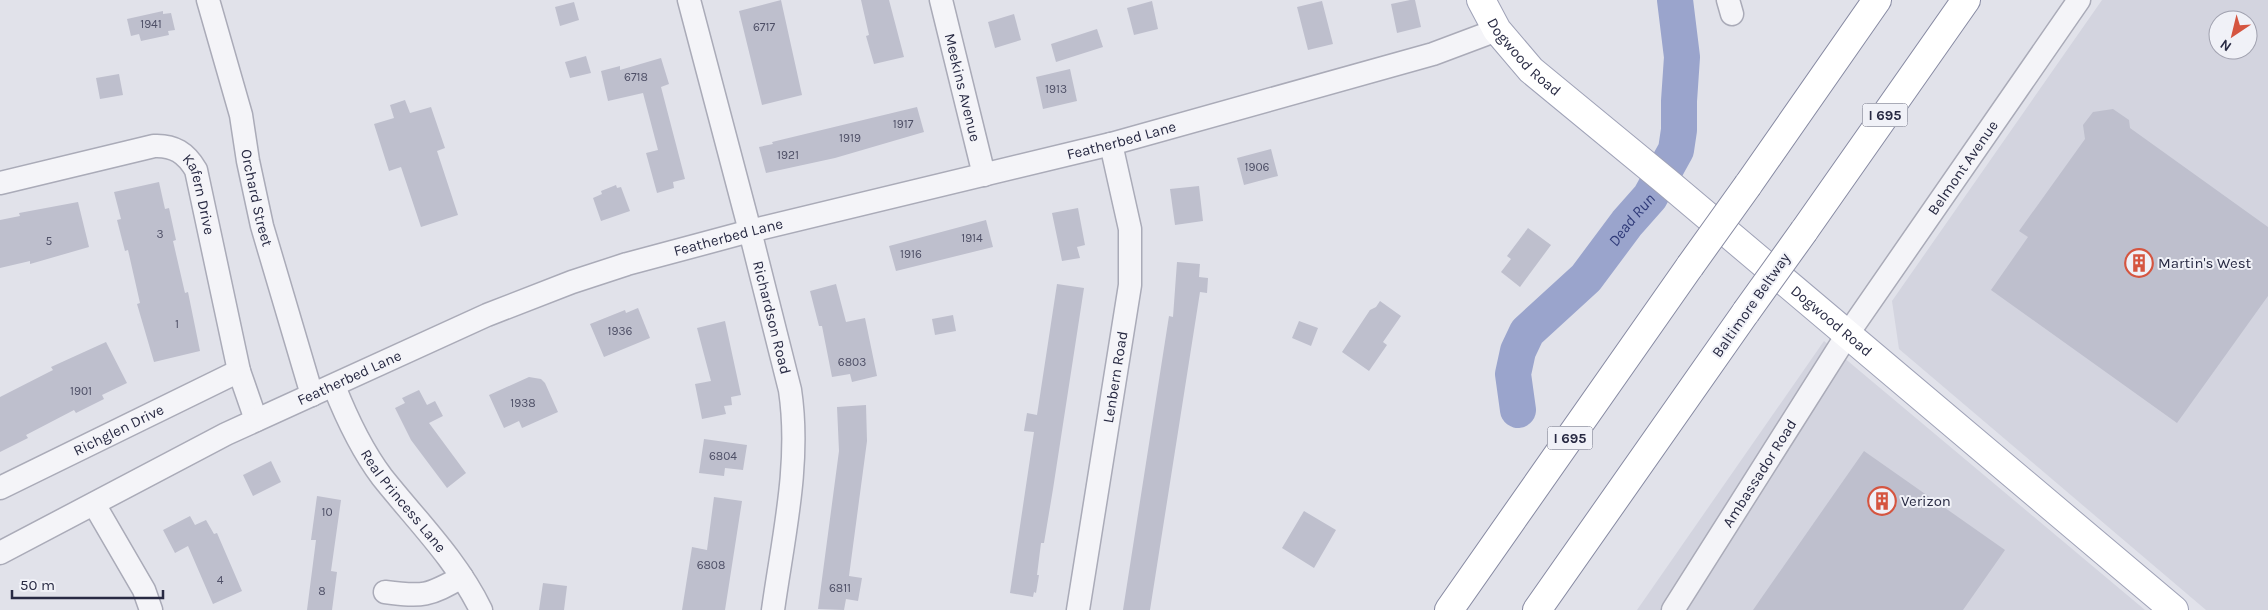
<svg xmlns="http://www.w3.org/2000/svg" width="2268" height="610" font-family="Karla,sans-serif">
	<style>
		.built { fill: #d3d4df; fill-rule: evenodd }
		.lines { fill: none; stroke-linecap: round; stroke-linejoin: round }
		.river { stroke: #9aa4cc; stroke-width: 36 }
		.building { fill: #bebfcd }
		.minor-casing { stroke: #aaabb8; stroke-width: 25 }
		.major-casing { stroke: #9fa2b7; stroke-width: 30 }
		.highway-casing { stroke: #878aa2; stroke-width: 30 }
		.minor { stroke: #f4f4f8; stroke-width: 22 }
		.major { stroke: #fff; stroke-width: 28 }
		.highway { stroke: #fff; stroke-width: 28 }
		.highway-bridge-casing { stroke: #878aa2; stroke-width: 30; stroke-linecap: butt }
		.highway-bridge { stroke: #fff; stroke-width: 28 }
		.labels { text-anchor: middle; stroke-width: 4; stroke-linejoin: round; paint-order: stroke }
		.number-label { font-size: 12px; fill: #4e4f66 }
		.shield { fill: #f0f1f7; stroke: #646679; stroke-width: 1 }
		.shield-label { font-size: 14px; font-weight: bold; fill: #282a43 }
		.street-label { font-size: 15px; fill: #282a43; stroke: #f0f1f7 }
		.poi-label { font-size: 15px; fill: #282a43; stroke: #f0f1f7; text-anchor: start }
		.water-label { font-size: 16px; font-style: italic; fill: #303b79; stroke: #f0f1f7 }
	</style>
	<rect width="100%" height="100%" fill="#e1e2ea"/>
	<path class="built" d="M2102,0H2268V610H2206L1899,349L1892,301ZM2218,20H2248V50H2218Z
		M1824,341L2145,610H1637Z"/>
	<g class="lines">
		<path class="river" id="s1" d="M1518,410L1513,374L1518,351L1527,332L1586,278L1627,223L1650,197L1676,150L1679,130V101L1682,57L1675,0"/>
	</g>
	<path class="building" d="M781,0L802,95L762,105L739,11Z
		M861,0H889L904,57L874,64L866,36L869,35Z
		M1410,0H1415L1421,27L1397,33L1391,4Z
		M1152,1L1158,29L1134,35L1127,8Z
		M1322,1L1333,44L1308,50L1297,7Z
		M574,2L579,20L560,26L555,7Z
		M163,11V14L171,13L175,30L168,31L169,35L141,41L139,34L131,36L127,19Z
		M1014,14L1021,40L995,48L988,22Z
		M1097,29L1103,47L1056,62L1051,44Z
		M586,56L591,73L570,78L565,62Z
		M661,58L669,84L661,87L685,179L673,182L674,188L657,193L646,153L658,150L643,93L608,101L601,71L620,66V70Z
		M1070,69L1077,101L1043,109L1036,77Z
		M119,74L123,95L100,99L96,78Z
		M405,100L410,113L431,107L445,148L437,151L458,215L421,227L401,167L389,171L374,124L394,118L390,105Z
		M917,107L924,132L835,158L766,173L759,147L773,144L772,142Z
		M2113,109L2129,120L2130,128L2268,227V296L2177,423L1991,290L2028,237L2019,231L2085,139L2083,125L2093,112Z
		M1271,149L1278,176L1244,185L1237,158Z
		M159,182L165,209L169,208L176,240L173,241L185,293L188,292L200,351L154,362L137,304L140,303L128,250L125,251L117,220L121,219L114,192Z
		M616,185L617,188L621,187L630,211L601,221L593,198L602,194L601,191Z
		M1199,186L1203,221L1175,225L1170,189Z
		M78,202L89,247L30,264V261L0,268V220L20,216L19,213Z
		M1078,208L1085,245L1077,247L1080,258L1062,261L1052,213Z
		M986,220L993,247L896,271L889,246Z
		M1528,228L1551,245L1520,287L1501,272L1511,259L1507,256Z
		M1177,262L1200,264L1199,277L1208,278L1207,293L1200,292L1150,610H1123L1169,316L1173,317Z
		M836,284L846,322L865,318L877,376L852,382L850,374L832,377L822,326H819L810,291Z
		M1057,284L1084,288L1053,489L1044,543H1041L1037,575H1039L1036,593L1034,592L1033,597L1010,593L1034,432L1024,431L1027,413L1037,415Z
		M1380,301L1401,316L1383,342L1387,345L1369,371L1342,352L1370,310L1376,307Z
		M638,308L650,338L604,357L590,324L625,310L626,313Z
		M953,315L956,331L935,335L932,319Z
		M725,321L741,395L731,397L732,405L724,406L726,414L702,419L695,384L711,381L697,328Z
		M1299,321L1318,328L1311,346L1292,338Z
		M106,342L127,383L102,395L104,399L76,413L74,410L26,435L28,438L0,452V397L53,370L51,367Z
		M529,377L541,379L545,383L558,412L522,428L519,421L504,428L489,395Z
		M419,390L427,405L435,401L443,416L429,423L466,473L447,488L411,440L395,408L405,403L402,398Z
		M866,405L867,441L849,576L862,578L858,601L846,599L844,610L818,609L839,451L837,407Z
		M704,439L747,445L743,470L725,468L724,476L699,473Z
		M1864,451L2005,550L1963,610H1753Z
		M271,461L281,482L253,496L243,475Z
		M317,496L341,500L331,571L337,572L332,610H307L316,540H311Z
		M714,497L742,501L725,610H682L692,547L707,550Z
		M1304,511L1336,530L1314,568L1282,548Z
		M190,516L195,525L206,520L214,534L217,533L242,591L213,604L188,546L175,553L163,530Z
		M543,583L567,586L564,610H539Z"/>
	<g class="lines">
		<defs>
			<g id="minor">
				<path id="s2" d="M208,0L241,115L248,161L262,226L312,395"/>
				<path id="s3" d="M689,0L750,231L790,390C801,463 783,538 773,610"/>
				<path id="s4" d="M941,0L984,175"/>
				<path d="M1728,0L1732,14"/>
				<path id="s5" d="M0,183L154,146C174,145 186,153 196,170L239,371L256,420"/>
				<path id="s6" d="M334,386C347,419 361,449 382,477C417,521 456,559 481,610"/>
				<path id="s7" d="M0,488L239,371"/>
				<path d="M94,504L144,590L151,610"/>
				<path id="s8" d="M0,553L226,434L487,315L572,282L627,264L750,231L1111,144L1433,54L1497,30"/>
				<path d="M385,592C424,597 428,596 462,577"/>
				<path id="s9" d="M1078,610L1130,285V229L1111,144"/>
				<path id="s10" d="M1673,610L1847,335L2079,0"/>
			</g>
			<g id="major">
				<path id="s11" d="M1481,0L1497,30L1531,70L1667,182L2174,610"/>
			</g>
			<path id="highway" d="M1748,185L1877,0
				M1804,231L1966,0
				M1449,610L1690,266
				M1537,610L1746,312"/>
		</defs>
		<use href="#minor" class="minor-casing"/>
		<use href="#major" class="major-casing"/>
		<use href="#highway" class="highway-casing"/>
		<use href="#minor" class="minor"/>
		<use href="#major" class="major"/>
		<use href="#highway" class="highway"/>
		<defs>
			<path id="highway-bridge" d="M1690,266L1748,185
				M1746,312L1804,231"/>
		</defs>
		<use href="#highway-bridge" class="highway-bridge-casing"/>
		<use href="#highway-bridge" class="highway-bridge"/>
	</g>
	<defs>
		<symbol id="building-ring" viewBox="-11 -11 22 22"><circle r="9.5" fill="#f0f1f7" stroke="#d55540" stroke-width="1.5"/><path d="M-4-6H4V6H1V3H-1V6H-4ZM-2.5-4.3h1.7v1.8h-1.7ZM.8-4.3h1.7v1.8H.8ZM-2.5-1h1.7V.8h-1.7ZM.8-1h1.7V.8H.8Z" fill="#d55540"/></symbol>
	</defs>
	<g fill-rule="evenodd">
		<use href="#building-ring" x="2123" y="247" width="32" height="32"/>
		<use href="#building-ring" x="1866" y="485" width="32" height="32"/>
	</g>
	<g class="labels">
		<g class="number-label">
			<text x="151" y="28">1941</text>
			<text x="764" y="31">6717</text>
			<text x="636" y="81">6718</text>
			<text x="1056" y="93">1913</text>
			<text x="903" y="128">1917</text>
			<text x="850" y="142">1919</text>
			<text x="788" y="159">1921</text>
			<text x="1257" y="171">1906</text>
			<text x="160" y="238">3</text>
			<text x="972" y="242">1914</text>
			<text x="49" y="245">5</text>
			<text x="911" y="258">1916</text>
			<text x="177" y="328">1</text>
			<text x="620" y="335">1936</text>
			<text x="852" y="366">6803</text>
			<text x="81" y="395">1901</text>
			<text x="523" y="407">1938</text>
			<text x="723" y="460">6804</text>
			<text x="327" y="516">10</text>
			<text x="711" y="569">6808</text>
			<text x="220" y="584">4</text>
			<text x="840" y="592">6811</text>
			<text x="322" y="595">8</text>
		</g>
		<g class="shield">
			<rect x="1862.5" y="103.5" width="45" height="23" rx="4"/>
			<rect x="1547.5" y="426.5" width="45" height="23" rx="4"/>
		</g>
		<g class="shield-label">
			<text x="1885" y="120">I 695</text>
			<text x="1570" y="443">I 695</text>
		</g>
		<g class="street-label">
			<text dy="5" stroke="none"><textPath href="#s11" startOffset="72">Dogwood Road</textPath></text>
			<text dy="5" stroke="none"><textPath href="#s4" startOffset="90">Meekins Avenue</textPath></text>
			<text dy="5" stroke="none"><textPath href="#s8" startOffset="1201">Featherbed Lane</textPath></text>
			<text dy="5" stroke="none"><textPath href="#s10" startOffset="529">Belmont Avenue</textPath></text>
			<text dy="5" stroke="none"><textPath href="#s5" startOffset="234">Kafern Drive</textPath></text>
			<text dy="5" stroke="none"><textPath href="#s2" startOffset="204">Orchard Street</textPath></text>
			<text dy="5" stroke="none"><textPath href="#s8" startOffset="796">Featherbed Lane</textPath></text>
			<text transform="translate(1751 305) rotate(-55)" y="5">Baltimore Beltway</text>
			<text dy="5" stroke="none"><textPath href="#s3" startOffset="328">Richardson Road</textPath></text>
			<text dy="5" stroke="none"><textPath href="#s11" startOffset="478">Dogwood Road</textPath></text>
			<text dy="5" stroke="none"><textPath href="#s9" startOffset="236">Lenbern Road</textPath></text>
			<text dy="5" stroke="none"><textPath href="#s8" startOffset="391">Featherbed Lane</textPath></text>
			<text dy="5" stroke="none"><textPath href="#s7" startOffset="132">Richglen Drive</textPath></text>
			<text dy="5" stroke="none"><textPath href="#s10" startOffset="162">Ambassador Road</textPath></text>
			<text dy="5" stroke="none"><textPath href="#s6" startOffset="135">Real Princess Lane</textPath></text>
		</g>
		<g class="poi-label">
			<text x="2158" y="268">Martin's West</text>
			<text x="1901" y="506">Verizon</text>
		</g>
		<g class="water-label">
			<text dy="6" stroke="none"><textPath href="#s1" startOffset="235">Dead Run</textPath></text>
		</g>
	</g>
	<g transform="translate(2233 35) rotate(215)"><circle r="24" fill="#f0f1f7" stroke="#a0a1af"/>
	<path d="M0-4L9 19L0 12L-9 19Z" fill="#d55540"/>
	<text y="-8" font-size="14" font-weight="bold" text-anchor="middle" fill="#282a43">N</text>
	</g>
	<path d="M12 590v8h151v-8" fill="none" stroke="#282a43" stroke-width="2.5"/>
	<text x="20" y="590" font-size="15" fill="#282a43" stroke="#f0f1f7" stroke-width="4" paint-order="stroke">50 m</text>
</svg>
